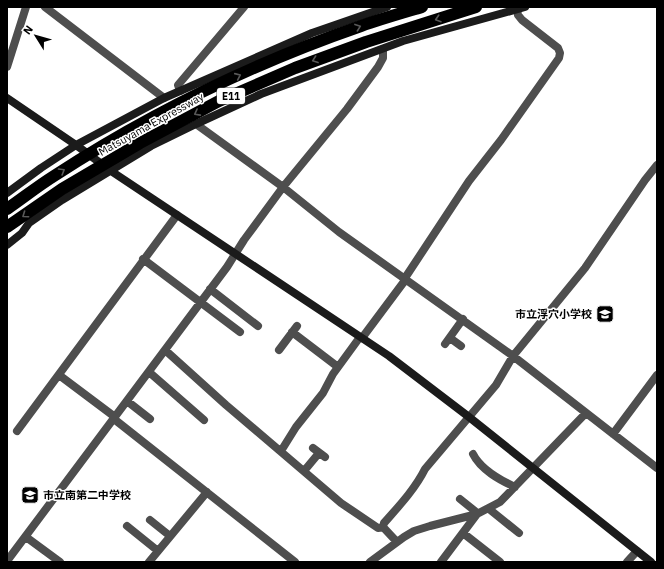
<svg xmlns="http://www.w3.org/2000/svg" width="664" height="569" font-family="'IBM Plex Sans','Noto Sans JP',sans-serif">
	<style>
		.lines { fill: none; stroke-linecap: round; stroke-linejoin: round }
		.street { stroke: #4e4e4e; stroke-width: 8 }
		.secondary { stroke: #1b1b1b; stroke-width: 8 }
		.highway { stroke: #000; stroke-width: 12 }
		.oneway { stroke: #595959 }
		.labels { text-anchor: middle; stroke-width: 3; stroke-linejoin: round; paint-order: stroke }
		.shield { fill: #fff; stroke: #4c4c4c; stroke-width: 1 }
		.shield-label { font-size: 10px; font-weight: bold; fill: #000 }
		.street-label { font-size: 11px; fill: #000; stroke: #fff }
		.poi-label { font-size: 11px; font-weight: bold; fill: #000; stroke: #fff; text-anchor: end }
	</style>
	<rect width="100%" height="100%" fill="#fff"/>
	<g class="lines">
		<path class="street" d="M45,7L164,98
			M7,67L26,7
			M180,91L178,85L244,7
			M196,124L283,187L339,232L513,356L657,468
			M143,259L240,332
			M405,278L469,181L501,140L559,58L560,53L558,48L522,20L518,15L517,9
			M210,289L258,326
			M292,332L338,367
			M362,338L406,279
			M450,338L461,346
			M445,344L463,319
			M165,350L226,405L341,503L378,528L383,527
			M279,350L297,326
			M149,372L204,420
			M59,375L115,417
			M127,401L150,419
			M114,419L295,562
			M17,431L177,215
			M613,434L657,375
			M313,448L325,457
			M281,451L296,427L323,393L333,374L360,337
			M473,454C481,470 500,480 515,487
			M304,471L319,453
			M489,509L519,533
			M150,520L170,536
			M127,526L158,551
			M463,533L500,562
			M26,537L60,562
			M397,542L383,527L384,523C399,506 415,489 425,469L496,385L513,356L585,268L645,180L657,165
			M7,561L227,267L244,240L283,187L347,109L378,67L383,58V49
			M149,562L207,492
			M370,562L404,537L414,531L430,526L477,514L500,502L586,413
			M441,562L477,514L475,511L460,499
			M627,562L637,551"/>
		<path class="secondary" d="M7,98L76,145L111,171L389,356L469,417L651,562
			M7,193L41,168L76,145L164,98L312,33L387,7
			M7,245L22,233L29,223L62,200L151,146L196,124L261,94L403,41L525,7"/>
		<path class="highway" d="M7,209C23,198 38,186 54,176C149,114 254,63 361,26C381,19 402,13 422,7
			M7,227L62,189L140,143L219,101L295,68L366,42L476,7"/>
	</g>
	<defs><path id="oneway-chevron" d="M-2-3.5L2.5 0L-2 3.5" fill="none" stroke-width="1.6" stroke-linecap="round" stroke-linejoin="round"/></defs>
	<g class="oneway">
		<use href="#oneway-chevron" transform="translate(438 19) rotate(162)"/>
		<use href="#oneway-chevron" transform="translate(358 27) rotate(-20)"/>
		<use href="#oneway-chevron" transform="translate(315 60) rotate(160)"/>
		<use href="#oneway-chevron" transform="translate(238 76) rotate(-24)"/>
		<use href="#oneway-chevron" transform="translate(197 113) rotate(152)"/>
		<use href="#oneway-chevron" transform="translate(62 171) rotate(-31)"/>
		<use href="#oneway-chevron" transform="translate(25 215) rotate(145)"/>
	</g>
	<defs>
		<symbol id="school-square" viewBox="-11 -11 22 22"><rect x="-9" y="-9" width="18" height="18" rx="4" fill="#000" stroke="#fff"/><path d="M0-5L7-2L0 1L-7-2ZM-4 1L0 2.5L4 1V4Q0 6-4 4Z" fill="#fff"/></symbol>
	</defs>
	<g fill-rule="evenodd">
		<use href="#school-square" x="595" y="304" width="20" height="20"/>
		<use href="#school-square" x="20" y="485" width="20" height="20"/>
	</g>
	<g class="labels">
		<rect class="shield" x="217" y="88" width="28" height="16" rx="3"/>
		<g class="shield-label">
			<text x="231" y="100">E11</text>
		</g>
		<g class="street-label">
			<text transform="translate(151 124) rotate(-29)" y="4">Matsuyama Expressway</text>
		</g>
		<g class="poi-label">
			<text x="592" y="318">市立浮穴小学校</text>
			<text x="43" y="499" text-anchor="start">市立南第二中学校</text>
		</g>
	</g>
	<rect width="664" height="569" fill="none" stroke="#000000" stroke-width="16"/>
	<g transform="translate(36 36) rotate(307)" stroke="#ffffff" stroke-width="3" paint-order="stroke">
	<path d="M0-3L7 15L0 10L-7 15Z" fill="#000000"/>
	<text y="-6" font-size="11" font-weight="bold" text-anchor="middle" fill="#000000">N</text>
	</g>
</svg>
